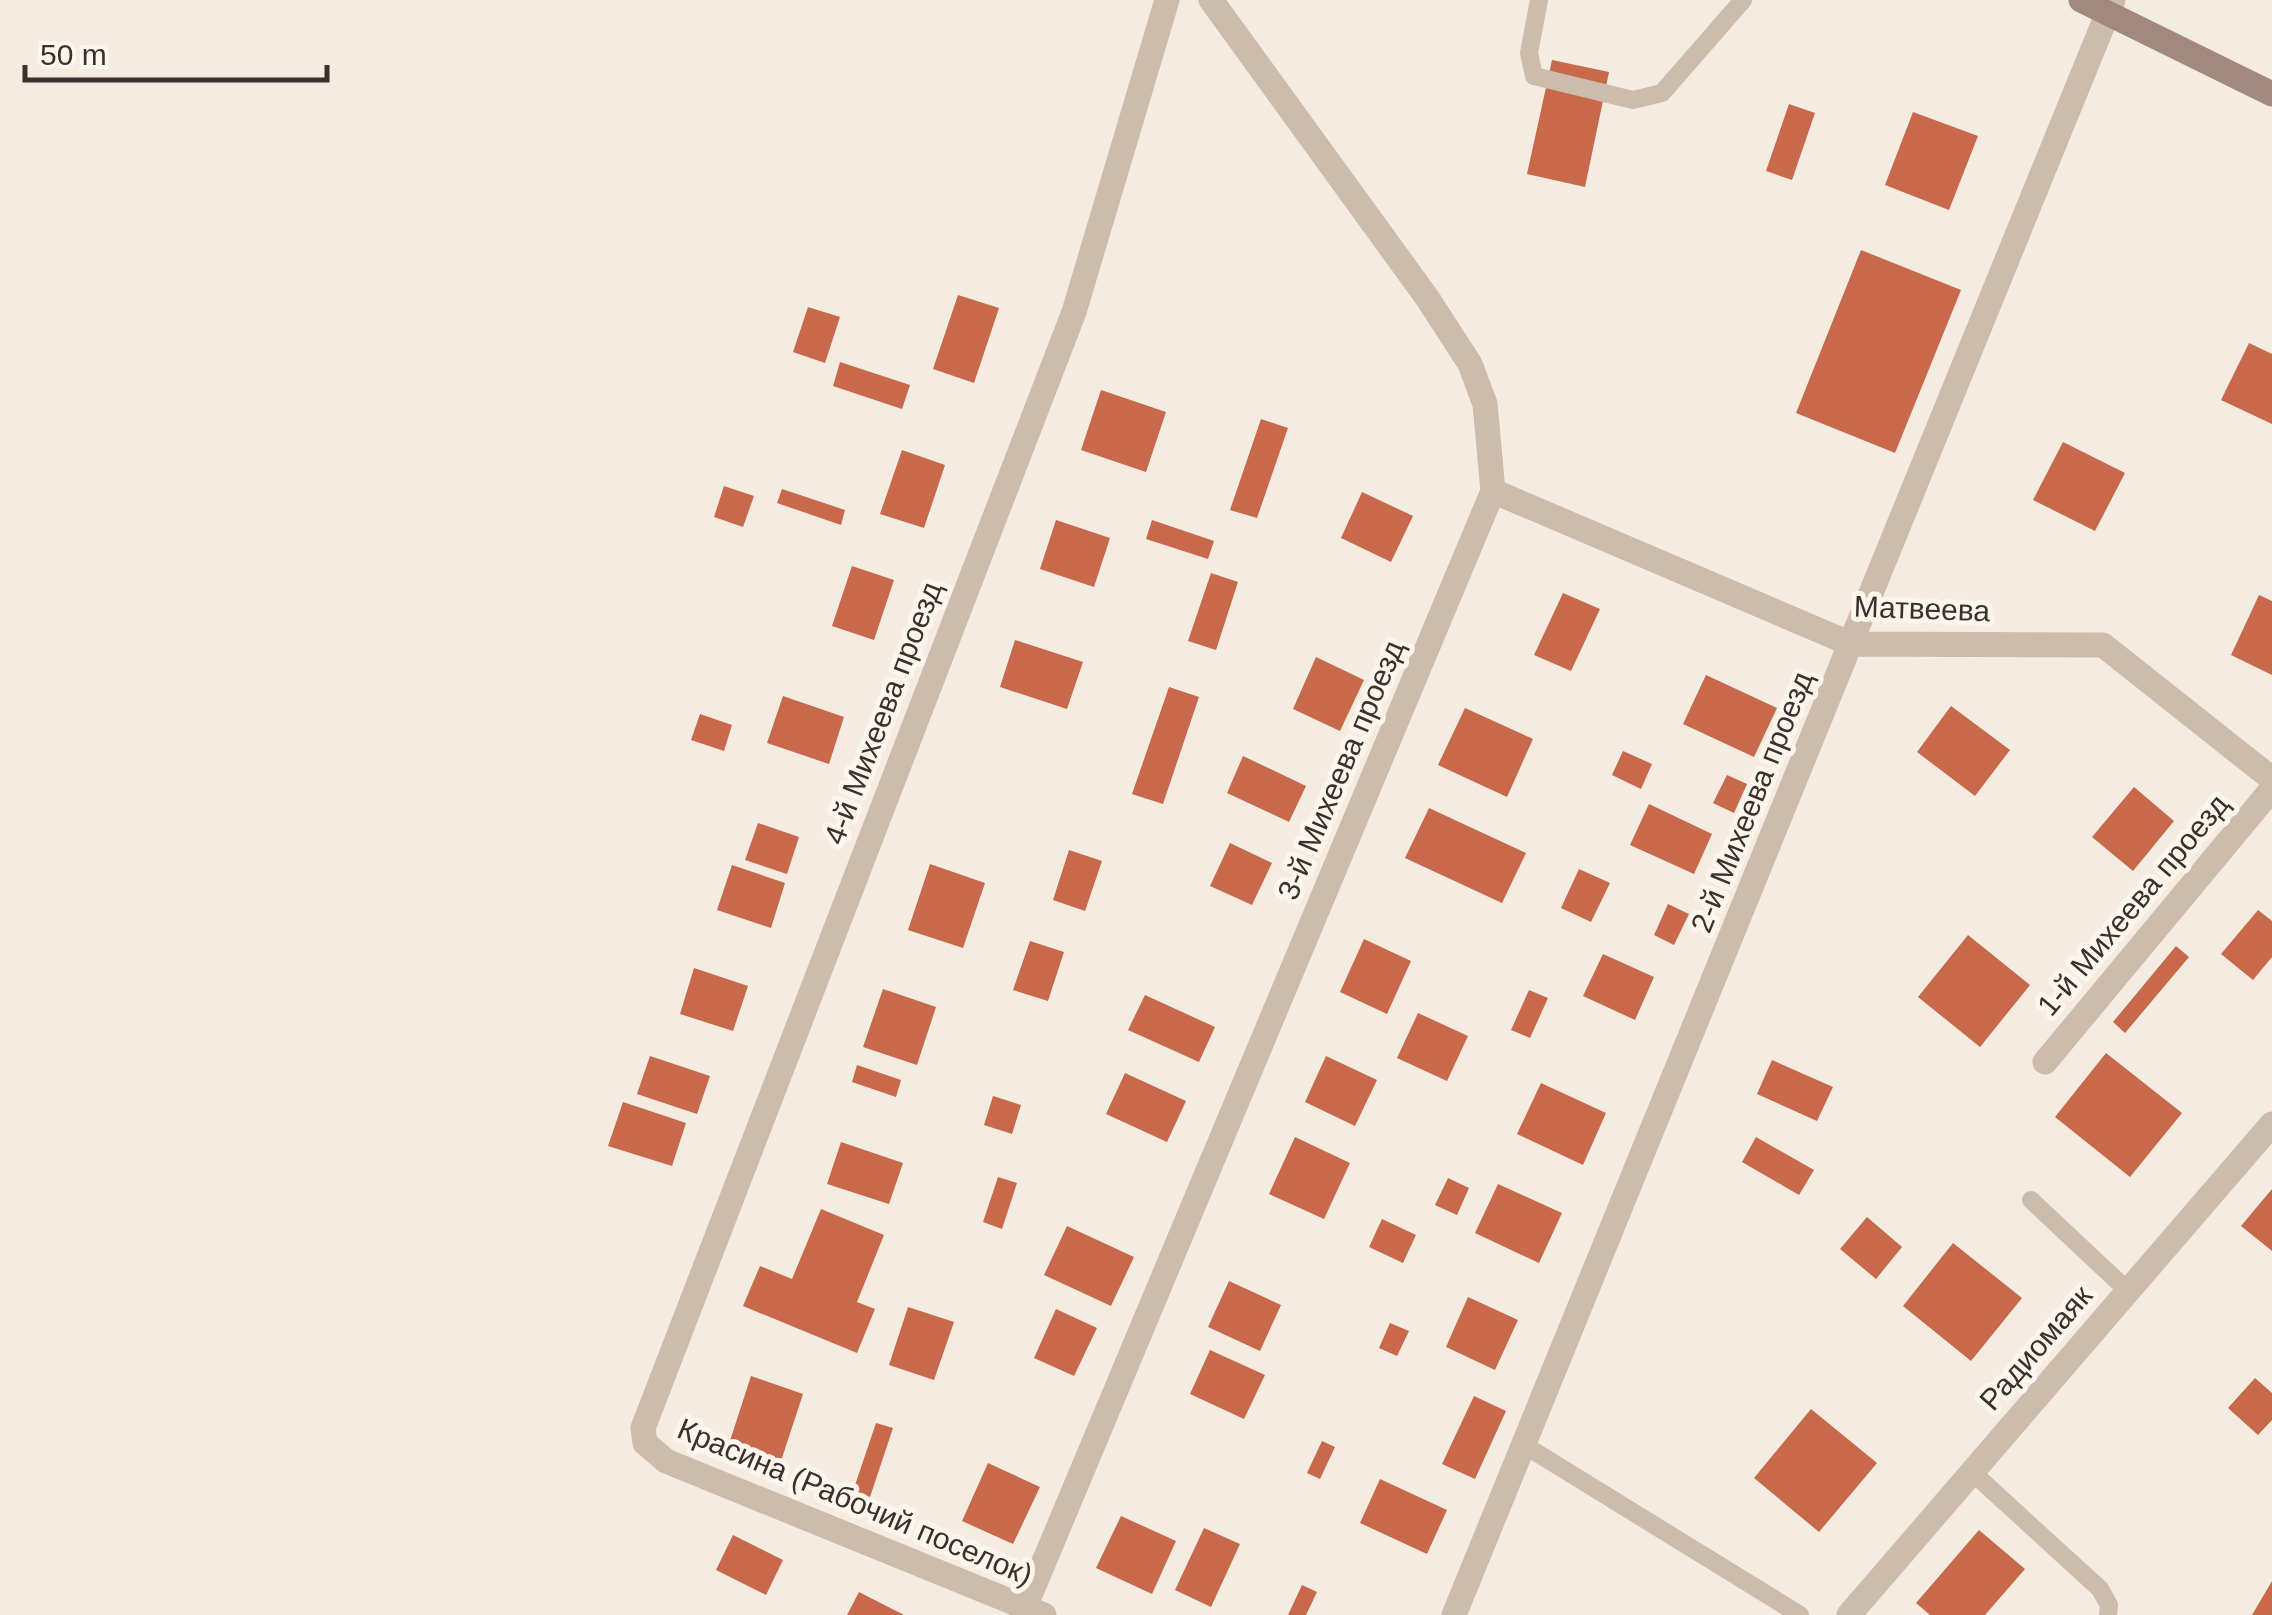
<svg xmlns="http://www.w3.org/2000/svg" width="2272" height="1615" font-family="Arial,sans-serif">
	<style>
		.building { fill: #c8694b }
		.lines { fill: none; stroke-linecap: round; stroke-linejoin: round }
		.lane { stroke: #cdbbac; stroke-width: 18 }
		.street { stroke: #cdbbac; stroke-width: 25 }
		.secondary { stroke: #a18a7d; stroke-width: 25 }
		.labels { text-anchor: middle; stroke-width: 10; stroke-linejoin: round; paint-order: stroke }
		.street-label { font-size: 30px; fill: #3b302b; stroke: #fbf5ee }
	</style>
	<rect width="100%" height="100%" fill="#f4ebe1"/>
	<path class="building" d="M1552,60L1609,72L1585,187L1527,174Z
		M1789,104L1815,113L1792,180L1766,171Z
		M1913,112L1978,136L1949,210L1885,185Z
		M1861,250L1961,290L1895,453L1796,413Z
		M958,295L999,308L974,383L933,369Z
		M808,307L840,317L825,363L793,352Z
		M2249,343L2272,354V424L2221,400Z
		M840,362L910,385L902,409L833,386Z
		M1101,390L1166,412L1146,472L1081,450Z
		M1261,419L1288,428L1257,518L1230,510Z
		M2063,442L2125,473L2095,531L2033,500Z
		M902,450L945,465L924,528L880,514Z
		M724,486L754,496L743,527L714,517Z
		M782,489L845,510L841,525L777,503Z
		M1362,492L1413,516L1391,562L1341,538Z
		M1056,520L1110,538L1094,587L1040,569Z
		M1152,520L1214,541L1208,559L1146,539Z
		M852,566L894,580L874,640L832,626Z
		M1211,573L1238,582L1216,650L1188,641Z
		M1563,593L1600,609L1571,671L1534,655Z
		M2259,595L2272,601V675L2231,655Z
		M1015,640L1083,662L1067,709L1000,687Z
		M1316,657L1364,680L1340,731L1293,709Z
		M1706,675L1777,708L1754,757L1683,724Z
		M1169,687L1199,697L1163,804L1132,794Z
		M783,696L844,717L829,764L767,743Z
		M1951,706L2010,750L1975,796L1917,752Z
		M1465,708L1533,739L1507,797L1438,765Z
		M700,714L732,725L724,751L691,740Z
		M1623,751L1652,764L1641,789L1612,775Z
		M1243,756L1306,786L1289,822L1227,793Z
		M1727,775L1747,784L1734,813L1713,803Z
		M2134,787L2174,821L2133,871L2092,837Z
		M1649,804L1712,834L1694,874L1630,845Z
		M1429,808L1526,853L1502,903L1405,858Z
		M758,823L799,837L787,874L745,860Z
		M1230,843L1272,863L1252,905L1210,886Z
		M1069,850L1102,861L1085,911L1053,900Z
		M930,864L985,883L963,948L908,930Z
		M732,865L785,883L771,928L717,910Z
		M1579,869L1610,883L1591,922L1561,908Z
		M1668,904L1689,914L1674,945L1654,935Z
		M2258,910L2272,921V957L2253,980L2221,954Z
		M1968,935L2030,985L1980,1047L1918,997Z
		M1364,939L1411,961L1387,1014L1340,992Z
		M1030,941L1064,952L1048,1001L1013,990Z
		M2176,946L2189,957L2125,1033L2113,1022Z
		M1603,954L1654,977L1635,1020L1583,996Z
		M694,968L748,986L733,1031L680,1014Z
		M883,989L936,1007L917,1065L863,1047Z
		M1529,990L1548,998L1530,1038L1511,1030Z
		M1145,995L1215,1027L1199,1062L1128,1030Z
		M1418,1013L1468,1036L1447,1081L1397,1058Z
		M2106,1053L2182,1113L2130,1177L2055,1117Z
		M650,1056L710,1076L697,1114L637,1094Z
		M1326,1056L1377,1080L1355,1126L1305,1102Z
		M1772,1060L1833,1087L1817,1121L1757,1094Z
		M857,1065L901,1080L896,1097L852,1082Z
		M1125,1073L1186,1101L1167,1142L1106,1114Z
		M1541,1083L1606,1113L1583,1165L1517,1134Z
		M993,1096L1021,1105L1012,1134L984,1125Z
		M623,1102L686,1123L672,1166L608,1146Z
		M1295,1137L1350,1163L1324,1219L1269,1194Z
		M1756,1137L1814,1170L1799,1195L1742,1162Z
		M841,1142L903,1163L889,1204L827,1184Z
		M998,1177L1017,1183L1002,1229L983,1222Z
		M1448,1178L1469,1188L1457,1215L1435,1205Z
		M1498,1184L1562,1213L1539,1263L1475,1233Z
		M2272,1189V1251L2241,1226Z
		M821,1209L884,1235L857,1302L875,1309L857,1353L743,1306L760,1266L792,1279Z
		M1867,1217L1902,1247L1876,1279L1840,1249Z
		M1382,1219L1416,1235L1403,1263L1369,1247Z
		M1067,1226L1134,1257L1111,1306L1044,1275Z
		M1953,1243L2022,1298L1971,1361L1903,1306Z
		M1229,1281L1281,1305L1260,1351L1208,1327Z
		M1468,1297L1518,1320L1495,1370L1446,1347Z
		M908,1307L954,1322L934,1380L889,1365Z
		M1056,1309L1097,1328L1074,1376L1034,1358Z
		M1390,1323L1409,1331L1397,1356L1379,1348Z
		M1210,1350L1265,1375L1244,1419L1190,1394Z
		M751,1376L803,1394L779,1467L727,1450Z
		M2255,1378L2272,1393V1420L2258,1435L2228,1408Z
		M1474,1396L1506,1411L1475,1479L1442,1464Z
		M1811,1409L1877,1463L1819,1532L1754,1478Z
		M876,1423L893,1428L870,1497L853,1491Z
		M1322,1441L1335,1447L1320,1479L1307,1473Z
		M988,1463L1040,1487L1013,1544L962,1521Z
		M1380,1479L1447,1510L1427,1554L1360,1523Z
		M1121,1516L1176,1541L1152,1594L1096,1568Z
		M1204,1528L1240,1544L1211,1607L1175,1590Z
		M1979,1530L2025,1569L1985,1615H1930L1916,1603Z
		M733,1535L783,1560L766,1595L716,1570Z
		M2272,1581V1615H2252Z
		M1302,1585L1317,1592L1306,1615H1288Z
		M859,1592L904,1615H847Z"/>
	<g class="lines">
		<path class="lane" d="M1539,0L1529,53L1534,76L1633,100L1662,93L1743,0
			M2031,1200L2128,1291
			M1524,1445L1800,1615
			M1972,1472L2100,1589L2109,1605L2108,1615"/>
		<path class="street" d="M1493,491L1851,644L2103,645L2272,779
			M2045,1062L2272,789
			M1025,1607L1493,491L1485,404L1470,364L1428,299L1211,0
			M1044,1615L666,1461L645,1443L643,1428L1074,312L1167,0
			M1454,1615L2113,0
			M1849,1615L2272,1124"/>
		<path class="secondary" d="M2081,0L2272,94"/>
	</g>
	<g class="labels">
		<g class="street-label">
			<text transform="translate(1922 609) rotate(2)" y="10">Матвеева</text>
			<text transform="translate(883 713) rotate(-69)" y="10">4-й Михеева проезд</text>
			<text transform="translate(1341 770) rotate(-67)" y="10">3-й Михеева проезд</text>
			<text transform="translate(1752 802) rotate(-68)" y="10">2-й Михеева проезд</text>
			<text transform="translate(2133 905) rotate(-50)" y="10">1-й Михеева проезд</text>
			<text transform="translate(2036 1348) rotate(-49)" y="10">Радиомаяк</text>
			<text transform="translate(855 1502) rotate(23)" y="10">Красина (Рабочий поселок)</text>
		</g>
	</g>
	<path d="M25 65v15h302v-15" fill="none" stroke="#3b302b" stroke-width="5"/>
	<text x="40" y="65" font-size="30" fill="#3b302b" stroke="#fbf5ee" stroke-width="8" paint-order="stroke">50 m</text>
</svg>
